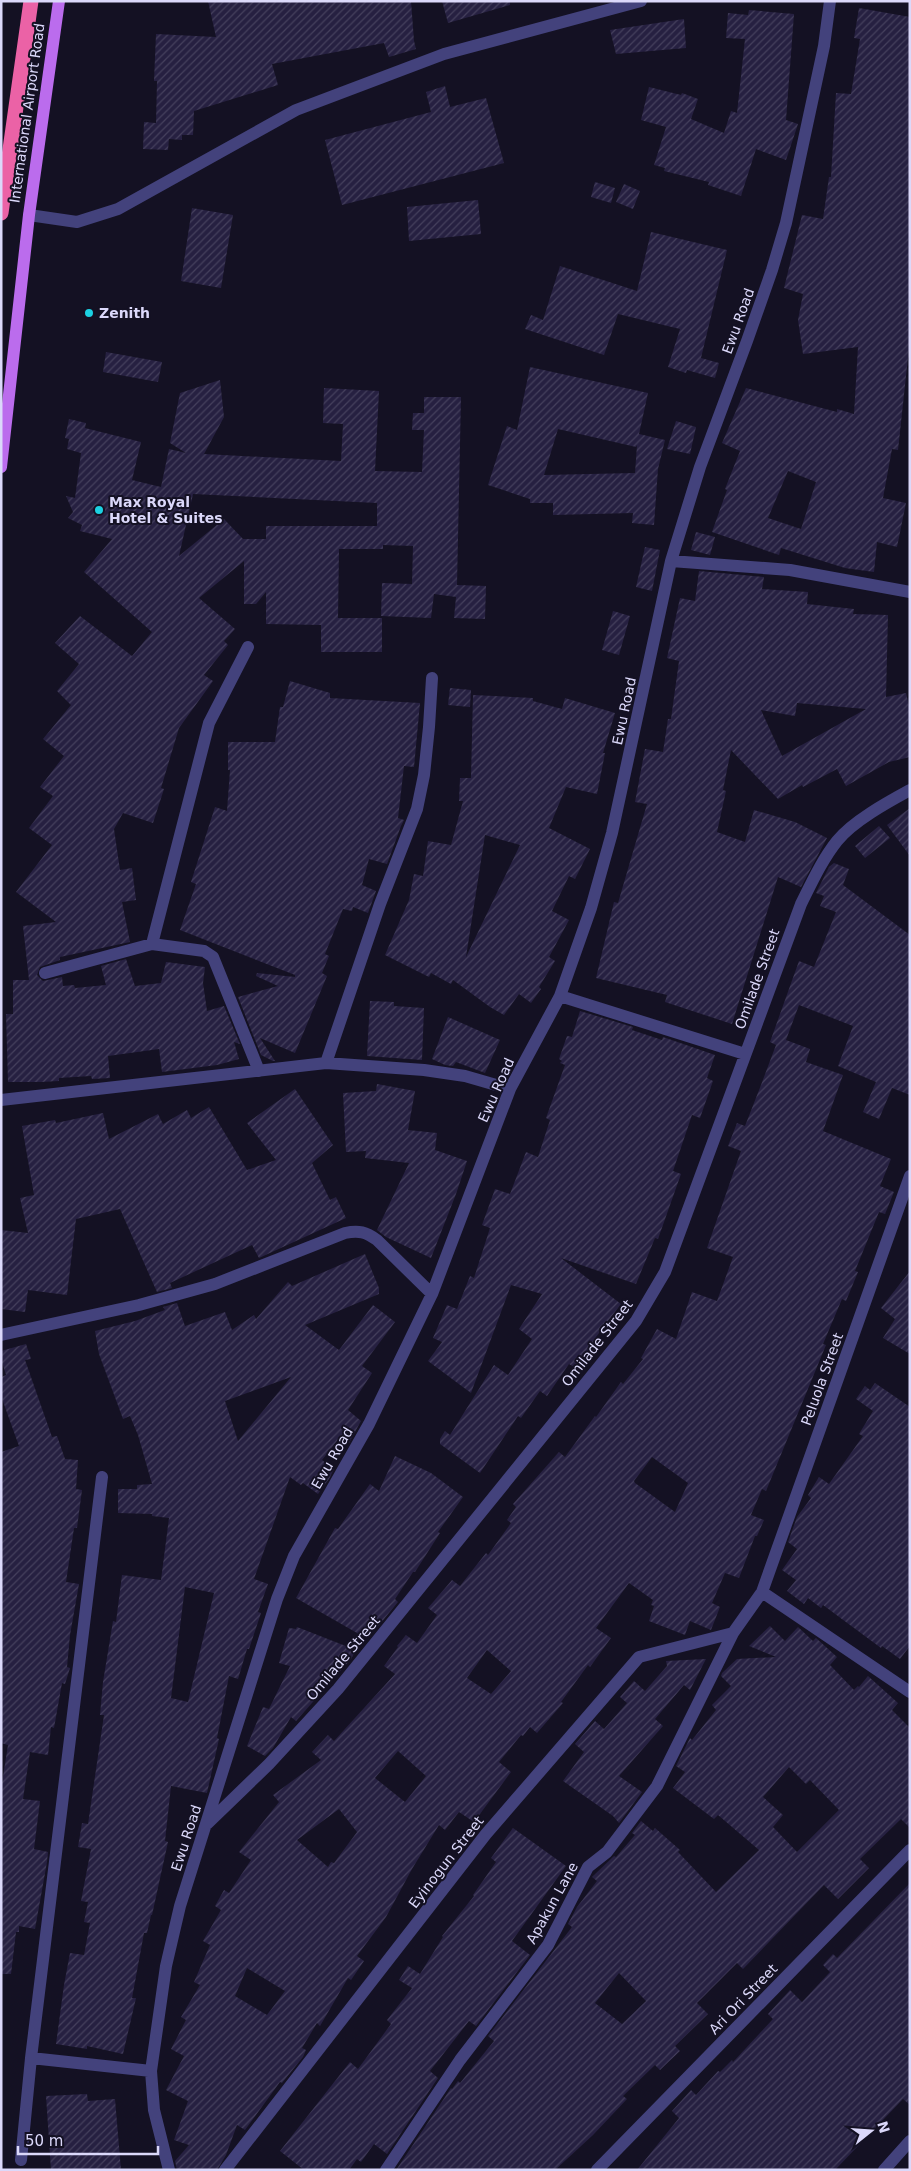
<svg xmlns="http://www.w3.org/2000/svg" width="911" height="2171" font-family="'DejaVu Sans',sans-serif">
	<style>
		.building { fill: url(#building-hatch); fill-rule: evenodd }
		.lines { fill: none; stroke-linecap: round; stroke-linejoin: round }
		.minor { stroke: #43427c; stroke-width: 12 }
		.major { stroke: #bb6ced; stroke-width: 12 }
		.highway { stroke: #eb62a6; stroke-width: 15 }
		.poi-dot { fill: #1cd1e2; stroke: #141123; stroke-width: 2 }
		.labels { text-anchor: middle; stroke-width: 4; stroke-linejoin: round; paint-order: stroke }
		.street-label { font-size: 14px; fill: #dbd8fa; stroke: #141123 }
		.poi-label { font-size: 14px; font-weight: bold; fill: #dbd8fa; stroke: #141123; text-anchor: start }
	</style>
	<defs>
		<pattern id="building-hatch" width="6" height="6" patternUnits="userSpaceOnUse" patternTransform="scale(1.25)"><rect width="6" height="6" fill="#262041"/><path d="M-1 1l2-2M0 6l6-6M5 7l2-2" fill="none" stroke="#45405d"/></pattern>
	</defs>
	<rect width="100%" height="100%" fill="#141123"/>
	<path class="building" d="M208,1H411L414,41L416,49L389,57L384,43L272,64L278,85L194,111L193,135H182V140L169,139L168,150L143,149L144,122L156,123L157,81H154L156,34L216,37Z
		M442,1H510V5L448,23Z
		M859,8L910,17V339L898,450L892,449L883,498L906,503L897,547L877,542L874,572L845,568L781,548L779,555L712,532L727,490L725,489L740,451L722,443L746,388L837,412V409L854,414L858,347L803,354L798,320L803,294L784,288L802,215L823,219L829,177H831L836,93L851,94L860,39L854,38ZM788,471L816,482L801,529L768,518Z
		M749,10L794,14L786,120L798,124L786,160L756,149L741,196L708,185L709,182L664,171L665,168L654,165L666,127L641,120L649,87L681,95L682,93L698,99L691,119L724,133L731,111L737,113L745,39L726,38L728,13L748,15Z
		M684,19L686,48L616,54L610,30Z
		M445,86L450,107L486,98L504,163L342,205L325,140L431,112L426,92Z
		M595,182L615,188L611,203L591,197Z
		M624,184L640,191L633,209L616,202Z
		M478,200L481,234L409,241L407,207Z
		M192,208L233,215L221,288L181,281Z
		M651,232L727,250L701,358L719,363L715,378L687,370L686,373L668,367L680,329L618,314L604,355L525,329L531,315L543,320L560,266L637,291Z
		M106,352L162,362L158,382L103,372Z
		M530,367L648,393L639,434L665,440L658,469L654,525L632,523L633,513L553,515V503H530V499L488,485L507,426L517,430ZM558,429L636,447L637,445L635,473L544,475Z
		M220,380L224,417L204,454L341,461L343,424L323,423L324,388L379,391L375,471L422,472L424,430H412L413,413H424V397H461L457,585L486,586L485,619L454,618L456,597L434,594L431,618L381,616L382,583L412,584L413,546L383,545V549H339L338,618H382V652H321V625L266,624V592L256,604H244V561L199,598L235,629L224,641L228,645L204,675L213,681L179,728L161,788L164,789L153,823L123,813L114,829L120,870L132,868L136,900L122,902L130,942L60,957V960L40,967L37,975L43,981L62,977L63,986L74,985L75,988L106,985L101,966L126,959L135,986L161,983L166,962L205,967L203,983L207,1011L224,1006L240,1044L234,1042L239,1059L217,1065L162,1072L159,1049L108,1056L110,1078L92,1079L91,1076L59,1078V1081L41,1082H8L6,1014H13V980H29L23,926L56,922L16,892L52,845L29,828L53,796L40,787L64,756L43,739L71,705L57,691L79,664L55,643L80,616L132,656L152,632L84,572L112,539L80,531L82,525L68,518L73,512L66,496L75,498L81,453L67,449L69,439L65,438L69,419L86,423L85,428L141,442L132,480L161,487L169,449L186,453L170,443L180,393ZM193,494L377,503V526H266V539H243L224,519L179,556Z
		M676,421L696,427L690,454L667,449Z
		M696,532L715,537L710,555L691,550Z
		M645,547L660,550L652,591L636,587Z
		M699,571L764,577L762,589L808,592L807,604L854,609L853,614L888,615L886,697L906,693L910,710V757L889,762L846,786L837,769L803,787L802,785L778,799L731,750L723,790L726,791L717,832L745,842L754,810L795,822L827,838L801,887L778,877L732,1024L665,1002L667,995L596,978L614,902L618,903L647,804L635,802L645,749L663,752L668,719H671L679,661L667,658L680,598L695,601ZM797,703L866,709L782,756L761,710L795,716Z
		M613,611L630,616L619,655L602,650Z
		M290,681L330,693V698L420,703L414,767L404,766L398,818L404,820L401,826L387,864L369,859L362,885L376,891L368,913L353,907L352,911L343,909L325,954L329,956L322,973L327,976L295,1053L260,1038L275,1061H273L261,1055L238,997L278,986L256,976L257,973L295,977V975L180,930L196,884L191,882L215,807L227,811L230,770H228V742H275L280,707H283Z
		M450,688L471,690L470,707L448,705Z
		M473,695L533,698V701L562,709L565,698L615,713L603,753H605L597,794L566,787L549,828L590,849L575,879L569,876L552,911L569,920L549,957L555,961L539,987L541,989L531,1003L519,994L504,1015L490,1007L453,980L451,984L431,973L429,977L385,955L409,900L414,874L423,876L428,841L451,845L463,801H459L460,778H471ZM485,835L520,845L466,957Z
		M910,808V856L887,825Z
		M879,826L890,838L865,858L855,846Z
		M834,863L849,869L843,885L910,935V1095L892,1088L879,1119L863,1112L876,1082L838,1066L853,1026L799,1005L786,1040L810,1049L806,1062L843,1075L823,1131L891,1159L880,1186L894,1192L885,1214L879,1212L855,1271L858,1272L846,1301L842,1299L823,1344L826,1345L766,1491L762,1489L751,1515L764,1520L757,1536H755L739,1578L725,1573L712,1603L720,1607L711,1630L690,1621L685,1635L649,1621L654,1606L651,1605L653,1600L629,1583L596,1628L611,1638L590,1667L588,1665L561,1702L563,1703L537,1733L530,1727L523,1736L521,1735L499,1762L511,1772L474,1822L459,1812L445,1830L439,1825L412,1869L386,1917L357,1956L364,1961L351,1980L348,1978L320,2026L317,2023L302,2048L306,2050L303,2057L282,2083L280,2082L245,2130L237,2125L226,2155L217,2170H177L175,2161L189,2145L174,2140L188,2101L166,2090L184,2056L171,2049L186,2020L181,2017L200,1985L194,1982L210,1945L203,1941L221,1910L215,1906L224,1890L229,1893L251,1860L239,1852L279,1802L273,1795L321,1760L312,1752L328,1735L334,1741L395,1674L384,1666L398,1647L397,1646L406,1635L417,1643L437,1615L428,1608L452,1580L460,1586L486,1553L488,1555L511,1523L507,1520L516,1507L513,1504L559,1452L565,1457L595,1416L596,1417L621,1382L623,1384L643,1359L641,1358L657,1329L676,1339L692,1292L717,1301L733,1257L707,1248L741,1151L728,1146L737,1123L745,1126L761,1085L776,1045L770,1042L799,961L814,967L836,912L820,906L824,896L816,893L829,867ZM652,1457L688,1483L675,1512L635,1483L634,1481ZM487,1650L511,1671L491,1694L467,1678ZM398,1751L426,1776L405,1802L375,1778ZM339,1809L357,1832L334,1863L331,1862L328,1867L297,1840ZM247,1968L285,1991L267,2015L235,1996Z
		M370,1001L394,1002V1006L424,1008L422,1060L367,1056Z
		M580,1011L633,1027L632,1030L662,1040L663,1037L715,1055L707,1078L713,1081L700,1118L692,1115L673,1171L681,1174L658,1239L655,1238L636,1284L561,1258L621,1304L596,1337L600,1340L579,1370L569,1364L547,1396L540,1391L521,1418L518,1416L480,1473L440,1444V1439L445,1431L450,1435L494,1365L508,1375L532,1339L519,1329L542,1294L511,1285L471,1393L428,1361L442,1342L433,1338L447,1305L457,1309L470,1276L474,1278L490,1228L482,1225L495,1189L510,1194L526,1152L538,1157L550,1120L546,1118L565,1065L560,1063L562,1061L559,1059L567,1036L572,1037Z
		M448,1017L500,1040L485,1073L456,1062L453,1066L445,1065L432,1059Z
		M377,1084L415,1091L408,1130L437,1133L435,1150L467,1161L456,1194L431,1258L386,1237L377,1230L409,1163L365,1158L366,1151L346,1152L343,1093L376,1091Z
		M295,1089L333,1145L312,1163L330,1200L336,1197L346,1218L259,1258L252,1245L170,1283L172,1288L157,1292L120,1209L76,1219L67,1295L28,1290L25,1312L1,1309V1230L28,1233L20,1198L34,1195L22,1126L55,1120L56,1123L103,1113L109,1139L158,1114L163,1124L187,1110L191,1118L209,1107L247,1170L276,1160L247,1123Z
		M365,1254L379,1288V1294L305,1325L339,1350L373,1305L395,1322L362,1366L372,1373L348,1410L361,1421L349,1443L340,1437L322,1460L334,1469L329,1479L318,1494L303,1483L301,1485L290,1477L254,1579L268,1584L258,1612L261,1613L249,1649H247L238,1679L229,1676L217,1738L219,1739L207,1793L171,1786L165,1841L168,1842L152,1915H151L147,1933H144L132,1998H136L123,2054L87,2046V2049L56,2044L64,1985L70,1953L84,1955L90,1923L84,1922L88,1902L81,1901L91,1849L78,1847L82,1823L88,1824L104,1715H100L103,1682L113,1621L116,1622L122,1575L161,1580L169,1518L152,1516V1514L118,1513V1489H137V1485L152,1484L138,1435L130,1416L123,1419L99,1354L95,1331L135,1321L165,1310L163,1307L177,1303L185,1326L225,1312L232,1330L254,1315L256,1319L288,1282L292,1286ZM291,1377L238,1441L225,1401ZM185,1587L214,1593L188,1702L171,1698Z
		M910,1271V1354L883,1338L895,1319L881,1308Z
		M26,1344L31,1359L25,1360L52,1437L57,1436L65,1459L78,1460L76,1489L82,1490L77,1528H74L66,1582L79,1584L70,1635L67,1667L70,1668L65,1684L62,1683L54,1728L51,1727L48,1755L30,1752L23,1799L40,1801L34,1849L48,1852L47,1862L35,1929L19,1926V1932H16L11,1974H1V1789L8,1745L1,1743V1452L19,1446L1,1396V1377L6,1375L1,1359V1351Z
		M875,1383L910,1407V1646L900,1659L882,1646L881,1648L823,1605L821,1608L808,1598L804,1604L787,1591L796,1580L782,1570L797,1549L788,1542L797,1517L811,1498L808,1495L819,1477L829,1484L863,1436L859,1434L873,1411L856,1399L865,1386L870,1390Z
		M395,1456L431,1473L463,1497L438,1532L440,1533L415,1572H413L395,1599L398,1602L375,1630L370,1627L364,1637L296,1598L335,1528L338,1529L370,1484L379,1491Z
		M770,1626L785,1641L798,1627L813,1641L816,1638L837,1657L830,1665L854,1690L858,1686L859,1687L868,1676L898,1703L892,1710L910,1728V1828L901,1819L860,1859L869,1868L838,1899L824,1885L743,1969L737,1963L697,2003L708,2014L675,2046L680,2051L660,2070L655,2065L623,2096L627,2099L593,2135L555,2170H396L451,2088L452,2089L458,2081L460,2083L494,2041L488,2036L572,1927L568,1924L577,1907L597,1881L592,1877L614,1856L616,1857L635,1835L632,1833L641,1821L653,1831L655,1828L680,1850L678,1852L716,1892L759,1850L718,1815L714,1819L673,1788L685,1772L676,1766L690,1738L692,1740L716,1710L712,1705L731,1686L721,1676L722,1673L737,1659L776,1657L749,1646ZM789,1767L806,1784L810,1780L839,1810L797,1852L773,1827L783,1815L763,1797ZM619,1973L646,2001L622,2024L595,2003Z
		M297,1627L356,1650L351,1659L296,1721L291,1717L273,1748L265,1756L247,1746L263,1707L269,1709L290,1666L279,1663L289,1628L296,1629Z
		M706,1659L690,1690L684,1685L655,1719L663,1726L619,1776L642,1792L619,1823L613,1816L563,1781L584,1752L575,1744L595,1721L604,1729L627,1703L620,1697L634,1681L645,1691L667,1666L666,1661Z
		M513,1828L566,1866L512,1941L530,1955L476,2026L469,2021L430,2071L438,2078L387,2154L374,2144L361,2162L357,2159L349,2170H304L280,2151L350,2062L358,2069L391,2024L387,2020L412,1988L399,1980L408,1966L420,1974L443,1937L442,1936L474,1896L473,1895L496,1862L491,1858Z
		M910,1883V2105L903,2099L835,2170H637L679,2118L672,2111L691,2090L696,2095L718,2071L720,2072L732,2060L733,2062L773,2019L768,2014L790,1990L802,2002L830,1972L823,1965L833,1954L837,1958Z
		M87,2094L88,2101L115,2099L121,2170H51L46,2096Z"/>
	<g class="lines">
		<path class="minor" d="M29,215L77,222L118,209L296,110L444,54L641,1
			M671,561L790,570L910,592
			M152,944L209,723L248,647
			M45,973L152,944L204,951L213,957L259,1071
			M560,996L745,1054
			M326,1063L380,904L417,809L424,775L429,727L432,678
			M1,1100L326,1063L424,1070L465,1076L510,1089
			M1,1335L139,1305L215,1284L345,1233C359,1230 366,1232 377,1240L432,1294
			M762,1592L910,1692
			M207,1824L269,1764L338,1689L636,1321L665,1272L801,904C812,882 822,860 837,841C853,821 888,802 910,790
			M31,2058L151,2071
			M21,2160L31,2058L102,1477
			M169,2170L154,2110L151,2071L166,1966L180,1906L277,1599L294,1556L369,1424L432,1294L510,1089L560,996L591,908L612,833L671,561L700,467L747,341L772,270L786,223L824,46L830,1
			M225,2170L486,1834L639,1657L733,1633
			M386,2170L460,2060L548,1945L588,1867L607,1852L657,1786L733,1633L762,1592L910,1176
			M597,2170L910,1850
			M884,2170L910,2141"/>
		<path class="major" d="M1,467L29,215L59,1"/>
		<path class="highway" d="M1,213L31,1"/>
	</g>
	<g class="poi-dot">
		<circle cx="89" cy="313" r="5"/>
		<circle cx="99" cy="510" r="5"/>
	</g>
	<g class="labels">
		<g class="street-label">
			<text transform="translate(27 113) rotate(-82)" y="5">International Airport Road</text>
			<text transform="translate(738 321) rotate(-70)" y="5">Ewu Road</text>
			<text transform="translate(624 711) rotate(-78)" y="5">Ewu Road</text>
			<text transform="translate(757 979) rotate(-70)" y="5">Omilade Street</text>
			<text transform="translate(496 1090) rotate(-66)" y="5">Ewu Road</text>
			<text transform="translate(597 1343) rotate(-52)" y="5">Omilade Street</text>
			<text transform="translate(822 1379) rotate(-70)" y="5">Peluola Street</text>
			<text transform="translate(332 1458) rotate(-60)" y="5">Ewu Road</text>
			<text transform="translate(343 1658) rotate(-50)" y="5">Omilade Street</text>
			<text transform="translate(186 1838) rotate(-72)" y="5">Ewu Road</text>
			<text transform="translate(446 1862) rotate(-52)" y="5">Eyinogun Street</text>
			<text transform="translate(552 1903) rotate(-61)" y="5">Apakun Lane</text>
			<text transform="translate(743 1999) rotate(-46)" y="5">Ari Ori Street</text>
		</g>
		<g class="poi-label">
			<text x="99" y="318">Zenith</text>
			<text x="109" y="507">Max Royal<tspan x="109" dy="16">Hotel &amp; Suites</tspan></text>
		</g>
	</g>
	<rect width="911" height="2171" fill="none" stroke="#dbd8fa" stroke-width="5"/>
	<g transform="translate(871 2131) rotate(73)" stroke="#141123" stroke-width="4" paint-order="stroke">
	<path d="M0-4L9 19L0 12L-9 19Z" fill="#dbd8fa"/>
	<text y="-8" font-size="14" font-weight="bold" text-anchor="middle" fill="#dbd8fa">N</text>
	</g>
	<path d="M18 2146v8h140v-8" fill="none" stroke="#dbd8fa" stroke-width="2.5"/>
	<text x="25" y="2146" font-size="15" fill="#dbd8fa" stroke="#141123" stroke-width="4" paint-order="stroke">50 m</text>
</svg>
